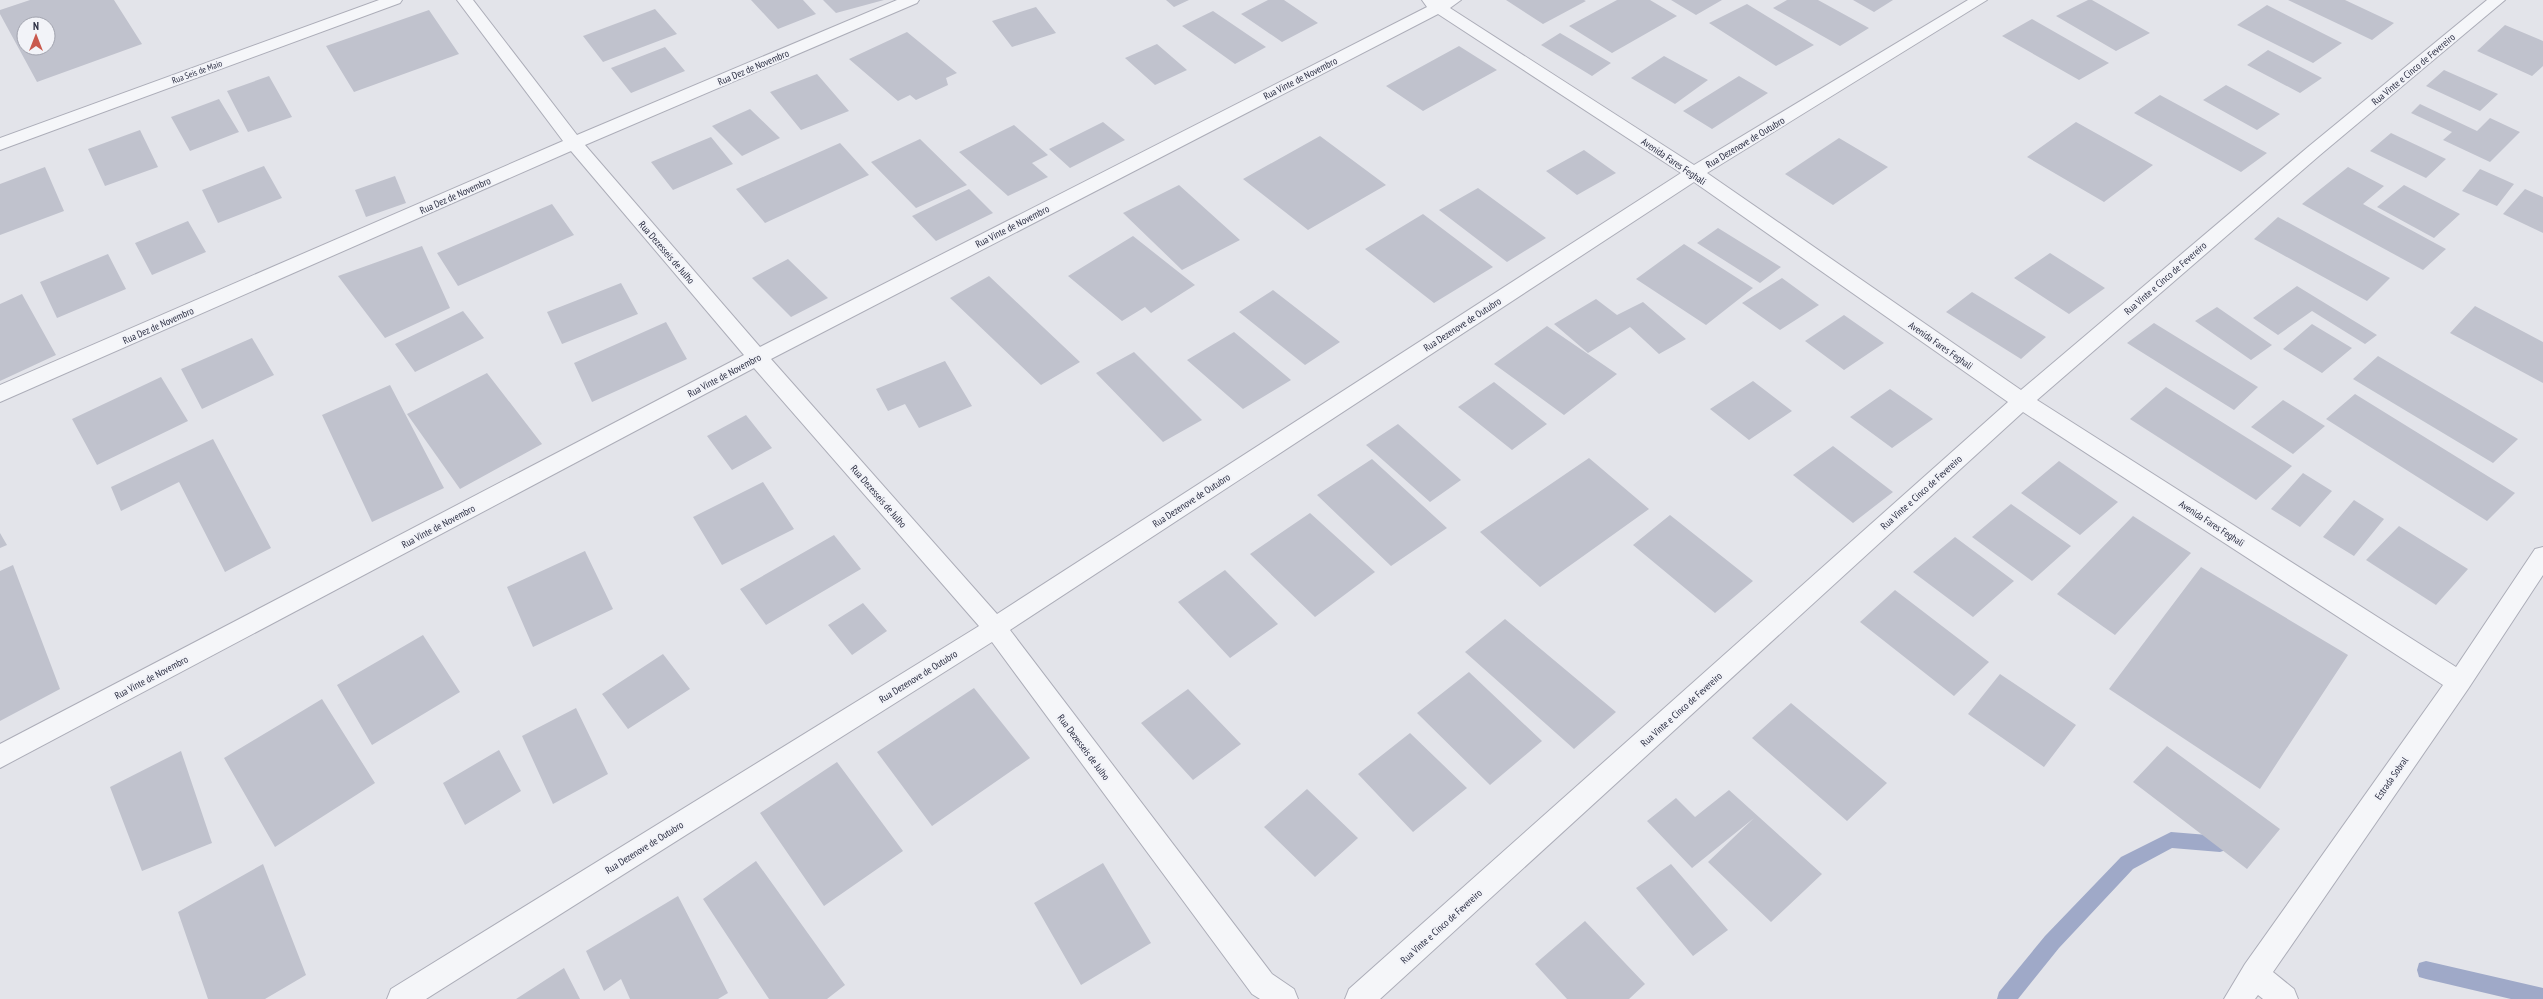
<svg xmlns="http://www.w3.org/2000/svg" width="2543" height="999" font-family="'PT Sans Narrow',sans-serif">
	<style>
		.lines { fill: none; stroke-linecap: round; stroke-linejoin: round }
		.stream { fill: #9fa9c8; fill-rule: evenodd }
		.building { fill: #c0c2cd; fill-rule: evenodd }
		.minor-casing { stroke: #acadb8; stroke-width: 2 }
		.minor { fill: #f5f6f9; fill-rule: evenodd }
		.labels { text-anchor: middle; stroke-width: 4; stroke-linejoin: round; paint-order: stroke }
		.far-street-label { font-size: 9px; fill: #2b2e42; stroke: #f2f3f8 }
		.street-label { font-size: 10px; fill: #2b2e42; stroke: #f2f3f8 }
	</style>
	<rect width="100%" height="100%" fill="#e3e4ea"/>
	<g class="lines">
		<path class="stream" d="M2171,832L2220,836L2226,838L2229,844L2226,850L2220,852L2172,848L2133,869L2059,948L2018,999H1997L1999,992L2045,936L2121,857Z
			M2426,961L2543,988V999H2511L2426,979L2419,977L2417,970L2419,963Z"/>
	</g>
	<path class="building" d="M30,0H114L142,44L37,82L0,14V10ZM24,24H48V48H24Z
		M751,0H803L816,14L778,29Z
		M823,0H884L836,13Z
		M1166,0H1189L1174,7Z
		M1268,0H1284L1318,23L1282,42L1241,14Z
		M1506,0H1584L1586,1L1543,24Z
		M1617,0H1650L1677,16L1612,53L1569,26Z
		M1671,0H1722L1696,15Z
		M1787,0H1818L1869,28L1840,46L1773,8Z
		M1853,0H1893L1874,12Z
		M2088,0H2092L2150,33L2116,51L2056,16Z
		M2288,0H2345L2394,23L2372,40Z
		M1747,4L1814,45L1776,66L1709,23Z
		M2267,5L2342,43L2313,63L2237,25Z
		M1036,7L1056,33L1012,47L992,21Z
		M655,9L677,34L603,62L583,36Z
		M429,10L459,54L354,92L326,46Z
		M1213,11L1266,47L1235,64L1182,26Z
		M2032,19L2109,63L2079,80L2002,36Z
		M2505,25L2543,41V66L2532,76L2477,51Z
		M907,32L957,73L946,78L948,85L916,100L910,95L898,101L849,59Z
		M1560,33L1611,63L1592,76L1541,45Z
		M1157,44L1187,70L1155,85L1125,58Z
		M1459,46L1497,70L1423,111L1386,86Z
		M665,47L685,71L631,93L611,68Z
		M2268,50L2322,78L2300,93L2247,65Z
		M1664,56L1708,80L1675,104L1631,78Z
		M2444,70L2498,94L2480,111L2426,86Z
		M817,74L849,111L801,130L770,92Z
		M269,76L292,117L248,132L227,91Z
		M1739,76L1768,93L1712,129L1683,111Z
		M2226,85L2280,114L2257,130L2203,100Z
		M2160,95L2267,153L2241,172L2134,113Z
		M219,99L239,132L190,151L171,117Z
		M2420,104L2477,131L2490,118L2520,132L2490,162L2443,140L2452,132L2411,113Z
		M750,109L780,138L742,156L712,126Z
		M1103,122L1125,140L1070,168L1049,149Z
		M2076,122L2153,165L2104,202L2027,157Z
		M1014,125L1048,155L1032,163L1048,177L1008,196L959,152Z
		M140,130L158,167L105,186L88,149Z
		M2391,133L2446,159L2426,178L2370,151Z
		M1320,136L1386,185L1308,230L1243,179Z
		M711,137L733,164L673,190L651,162Z
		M1839,138L1888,167L1833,205L1785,174Z
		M920,139L967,185L916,208L871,162Z
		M840,143L869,175L765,223L736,189Z
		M1584,150L1616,173L1577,195L1546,171Z
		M264,166L282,198L218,223L202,190Z
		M45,167L64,211L0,235V184Z
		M2348,167L2384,186L2363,204L2446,249L2423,270L2302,204Z
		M2480,169L2514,184L2497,206L2462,191Z
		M395,176L406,203L366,217L355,190Z
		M1179,185L1240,240L1182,270L1123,213Z
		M2404,185L2460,214L2434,238L2377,207Z
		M1478,188L1546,238L1507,262L1439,210Z
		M969,189L993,213L936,241L912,216Z
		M2525,189L2543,197V233L2503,214Z
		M552,204L574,235L458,286L437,253Z
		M1423,214L1493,267L1434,303L1365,249Z
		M2278,217L2390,278L2367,301L2254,239Z
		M188,221L206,252L152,275L135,243Z
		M1718,228L1781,267L1760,283L1697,243Z
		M1133,236L1195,285L1151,313L1145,307L1122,321L1068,276Z
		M1684,244L1753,288L1706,325L1636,279Z
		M422,246L450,308L385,338L338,276Z
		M2050,253L2105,288L2069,314L2014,278Z
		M108,254L126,289L57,318L40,282Z
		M788,259L828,298L791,317L752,278Z
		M989,276L1080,362L1041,385L950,298Z
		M1782,278L1819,305L1780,330L1742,303Z
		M621,283L638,314L562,344L547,312Z
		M2297,286L2377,335L2365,344L2312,311L2278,335L2253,318Z
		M1273,290L1340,342L1305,365L1239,312Z
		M1972,292L2046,337L2021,359L1946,312Z
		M22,294L56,355L0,381V304Z
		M1596,299L1617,315L1643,302L1686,339L1659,354L1630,327L1588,353L1554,324Z
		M2475,306L2543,342V383L2450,333Z
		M2217,307L2272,345L2251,360L2195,321Z
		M463,311L484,338L415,372L395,344Z
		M1844,315L1884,343L1844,370L1805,341Z
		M666,322L687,359L592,402L574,363Z
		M2154,323L2258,387L2234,410L2127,343Z
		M2312,324L2352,348L2322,373L2283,349Z
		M1547,326L1617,374L1564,415L1494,364Z
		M1234,332L1291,380L1243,409L1187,360Z
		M252,338L274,375L202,409L181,369Z
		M1134,352L1202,420L1163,442L1096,373Z
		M2378,356L2518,439L2493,463L2353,379Z
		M945,361L972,406L919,428L905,404L888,411L876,389Z
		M487,373L542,444L460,489L407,414Z
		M161,377L188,421L97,465L72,419Z
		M1753,381L1792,411L1749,440L1710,409Z
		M1494,382L1547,424L1512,450L1458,407Z
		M390,385L444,488L372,522L322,415Z
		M2166,387L2292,466L2256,500L2130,419Z
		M1890,389L1933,419L1892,448L1850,417Z
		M2355,394L2515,493L2487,521L2326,419Z
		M2283,400L2325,426L2293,454L2251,427Z
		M746,415L772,448L732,470L707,436Z
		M1398,424L1461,480L1430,502L1366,445Z
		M213,439L271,548L225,572L179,482L121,511L111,487Z
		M1833,446L1893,492L1853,523L1793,475Z
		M1589,458L1649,509L1540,587L1480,532Z
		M1372,459L1447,528L1391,566L1317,495Z
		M2059,461L2118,502L2080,535L2021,493Z
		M2303,473L2332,491L2300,527L2271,509Z
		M763,482L794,529L722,565L693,517Z
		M2354,500L2384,519L2354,556L2323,537Z
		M2011,504L2071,546L2032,581L1972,537Z
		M1310,513L1375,572L1315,617L1250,554Z
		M1670,515L1753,581L1715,613L1633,545Z
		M2133,516L2191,553L2115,635L2057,594Z
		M2399,526L2468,569L2436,605L2366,560Z
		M0,533L7,545L0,548Z
		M834,535L861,569L766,625L740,589Z
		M1955,537L2014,581L1973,617L1913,572Z
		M585,551L613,609L533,647L507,587Z
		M13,565L60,689L0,721V571Z
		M2201,567L2348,655L2260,789L2109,689Z
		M1225,570L1278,624L1230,658L1178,602Z
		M1895,590L1989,662L1954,696L1860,622Z
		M863,603L887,631L852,655L828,625Z
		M1505,619L1616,712L1574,749L1465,652Z
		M423,635L460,692L372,745L337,685Z
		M663,654L690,689L628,729L602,694Z
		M1469,672L1542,741L1490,785L1417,713Z
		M2000,674L2076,725L2044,767L1968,714Z
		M974,688L1030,758L932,826L877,752Z
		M1188,689L1241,744L1193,780L1141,723Z
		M322,699L375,783L275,847L224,758Z
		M1791,703L1887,783L1847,821L1752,738Z
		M576,708L608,774L553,804L522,736Z
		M1410,733L1467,788L1413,832L1358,774Z
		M2167,746L2280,829L2247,869L2133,782Z
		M499,750L521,791L465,825L443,783Z
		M181,751L212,843L142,871L110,787Z
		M837,762L903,851L824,906L760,813Z
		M1307,789L1358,838L1315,877L1264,827Z
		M1729,790L1822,874L1771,922L1708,862L1754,818L1692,868L1647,821L1676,798L1695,817Z
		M756,861L845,985L827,999H769L703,899Z
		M1103,863L1151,943L1081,985L1034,903Z
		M263,864L306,975L265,999H208L178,912Z
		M1671,864L1728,930L1693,956L1636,888Z
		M678,896L728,993L718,999H630L621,979L604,991L586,951Z
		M1585,921L1645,984L1629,999H1567L1535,964Z
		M564,968L580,999H516Z"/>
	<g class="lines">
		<defs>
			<path id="minor" d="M379,0H402L400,3L0,150V138Z
				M457,0H473L577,135L897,0H919L917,3L585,145L760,347L1427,7L1422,0H1461L1450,8L1694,165L1968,0H1987L1707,173L2021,390L2308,147L2487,0H2505L2320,155L2037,400L2456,667L2535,549L2543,547V575L2468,689L2273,972L2294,989L2298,999H2263L2258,995L2255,999H2224L2245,964L2443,685L2023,412L1380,999H1345L1349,989L2008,402L1694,182L1010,630L1272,974L1294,989L1298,999H1260L1252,994L992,642L426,999H387L391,989L979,626L754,368L0,768V744L744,355L571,151L0,402V385L563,141ZM1438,14L1681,173L997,614L771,359Z"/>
		</defs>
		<use href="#minor" class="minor-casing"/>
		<use href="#minor" class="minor"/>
	</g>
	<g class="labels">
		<g class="far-street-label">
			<text transform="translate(197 72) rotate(-20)" y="3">Rua Seis de Maio</text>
		</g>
		<g class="street-label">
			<text transform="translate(753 67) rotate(-23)" y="4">Rua Dez de Novembro</text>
			<text transform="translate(2413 69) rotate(-40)" y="4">Rua Vinte e Cinco de Fevereiro</text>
			<text transform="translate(1300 78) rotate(-27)" y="4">Rua Vinte de Novembro</text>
			<text transform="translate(1745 142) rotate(-31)" y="4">Rua Dezenove de Outubro</text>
			<text transform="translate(1674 161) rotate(34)" y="4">Avenida Fares Feghali</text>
			<text transform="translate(455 195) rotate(-24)" y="4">Rua Dez de Novembro</text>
			<text transform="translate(1012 226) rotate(-27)" y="4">Rua Vinte de Novembro</text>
			<text transform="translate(667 252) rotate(49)" y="4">Rua Dezesseis de Julho</text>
			<text transform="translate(2165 278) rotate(-41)" y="4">Rua Vinte e Cinco de Fevereiro</text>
			<text transform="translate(1462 324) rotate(-33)" y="4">Rua Dezenove de Outubro</text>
			<text transform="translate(158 325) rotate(-24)" y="4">Rua Dez de Novembro</text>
			<text transform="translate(1941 345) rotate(35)" y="4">Avenida Fares Feghali</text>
			<text transform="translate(724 375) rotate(-28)" y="4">Rua Vinte de Novembro</text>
			<text transform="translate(1921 492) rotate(-42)" y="4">Rua Vinte e Cinco de Fevereiro</text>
			<text transform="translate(879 496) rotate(49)" y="4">Rua Dezesseis de Julho</text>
			<text transform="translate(1191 500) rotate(-33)" y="4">Rua Dezenove de Outubro</text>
			<text transform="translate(2212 523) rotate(33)" y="4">Avenida Fares Feghali</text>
			<text transform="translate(438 526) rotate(-28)" y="4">Rua Vinte de Novembro</text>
			<text transform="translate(918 676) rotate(-32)" y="4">Rua Dezenove de Outubro</text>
			<text transform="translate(151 677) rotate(-28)" y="4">Rua Vinte de Novembro</text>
			<text transform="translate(1681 709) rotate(-42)" y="4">Rua Vinte e Cinco de Fevereiro</text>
			<text transform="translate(1084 747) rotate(53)" y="4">Rua Dezesseis de Julho</text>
			<text transform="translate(2391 778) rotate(-55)" y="4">Estrada Sobral</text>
			<text transform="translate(644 847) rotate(-32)" y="4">Rua Dezenove de Outubro</text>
			<text transform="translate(1441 926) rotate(-42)" y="4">Rua Vinte e Cinco de Fevereiro</text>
		</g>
	</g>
	<g transform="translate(36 36)"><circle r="19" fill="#f2f3f8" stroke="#a2a4af"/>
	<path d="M0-3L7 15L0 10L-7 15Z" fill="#c9594e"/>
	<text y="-6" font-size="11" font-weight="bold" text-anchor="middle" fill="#2b2e42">N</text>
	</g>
</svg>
